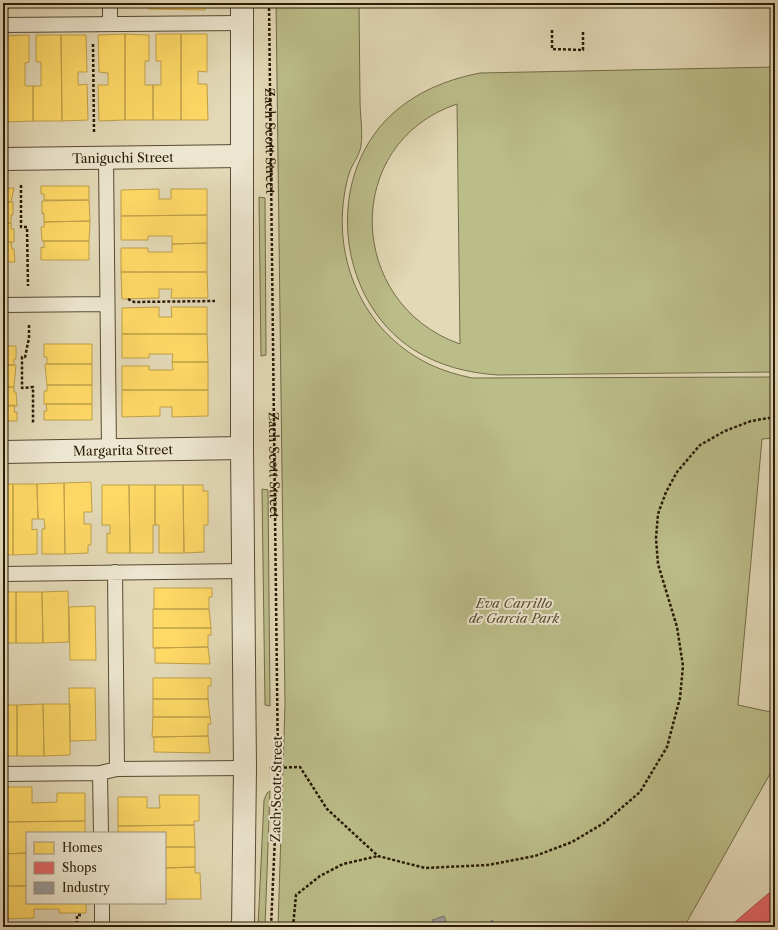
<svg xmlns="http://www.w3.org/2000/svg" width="778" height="930" font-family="'Libre Caslon Text',serif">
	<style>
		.green { fill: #bbbd89; stroke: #726c48; fill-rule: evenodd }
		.homes { fill: #ffd966; stroke: #bfa049 }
		.shops { fill: #e06666; stroke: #a95049 }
		.industry { fill: #999; stroke: #78736d }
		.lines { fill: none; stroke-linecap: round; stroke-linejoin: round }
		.service-casing { stroke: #584a32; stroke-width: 16 }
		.minor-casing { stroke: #584a32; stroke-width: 24 }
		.tertiary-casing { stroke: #584a32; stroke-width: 24 }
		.path { stroke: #2a1b06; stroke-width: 2.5; stroke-dasharray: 3 2; stroke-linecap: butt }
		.service { stroke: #ede6d0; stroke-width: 14 }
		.minor { stroke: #ede6d0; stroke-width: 22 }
		.tertiary { stroke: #ede6d0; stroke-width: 22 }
		.labels { text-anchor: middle; stroke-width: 4; stroke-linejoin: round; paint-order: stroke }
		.street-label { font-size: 13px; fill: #2a1b06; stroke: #ede6d0 }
		.park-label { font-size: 13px; font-style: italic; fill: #564c2d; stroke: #ede6d0 }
	</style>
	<rect width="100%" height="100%" fill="#e3d9b7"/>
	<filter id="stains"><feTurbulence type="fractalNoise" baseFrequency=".005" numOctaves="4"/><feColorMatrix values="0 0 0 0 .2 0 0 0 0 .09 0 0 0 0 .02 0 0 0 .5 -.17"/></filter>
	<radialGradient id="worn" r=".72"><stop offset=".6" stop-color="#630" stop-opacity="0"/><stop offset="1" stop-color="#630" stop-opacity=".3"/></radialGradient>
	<path class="green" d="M276,3H359C359,35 360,68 360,100C360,115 363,131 361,146C360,154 353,163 350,171C347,179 345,189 344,197C334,266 367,335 431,365C444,371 458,375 472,378L775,377V438L762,439L738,705L775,713V765L684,927H278L285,705Z
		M775,67V372L498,375C468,373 440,366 414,350C334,299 323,170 398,109C423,89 450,79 480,73ZM457,104L460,344C346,304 341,143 457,104Z
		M259,197L265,198L266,355L261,356Z
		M262,489L268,490L270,706L265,705Z
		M270,791L265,927H258L264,800L267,793Z"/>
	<path class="homes" d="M3,3H10V9H3Z
		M10,3H36V5L10,4Z
		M36,3H63V4L36,5Z
		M149,3H205V10L149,9Z
		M125,34L149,35V61H145V85H153V120H125Z
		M125,34V120L99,121L98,85H108V73L99,72L98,35Z
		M156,34H181V120H153V85H161V61H156Z
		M181,34H207V72L198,71V84H207L208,120H181Z
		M29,35V62L25,63V86H33V121L6,122L4,36Z
		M36,35H61L62,121H33V86H41V62H36Z
		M61,35H86L87,72H78V85L87,84L88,120L62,121Z
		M3,36H4L6,122H3Z
		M41,186H89V200H44V194H41Z
		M3,188H14L11,202H3Z
		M159,189V199H171V189H207V215L121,216V190Z
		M89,200L90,221L44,222V213L42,214V201Z
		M3,202H13V215H11V223H3Z
		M207,215V243L172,244V236H148V240H121V216Z
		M90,221L89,241H42L41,227H44V222Z
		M3,223H11V229H14V242H3Z
		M44,241H89V260H41V247L44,248Z
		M3,242H11L12,249H14L15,262H3Z
		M207,243V272H121V248H148V252H172V244Z
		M121,272H207L208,298H171L172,289H159V298L122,299Z
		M159,307V317H172L171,307H207V334H122V308Z
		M122,334H207L208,362H172L173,354H149V358H122Z
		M44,344H92V364H47V357H44Z
		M3,346H16V359H14V365H3Z
		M172,362H208V390H122V366H149V370H173Z
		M45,364H92V385H47Z
		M3,365H16L14,387H3Z
		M47,385H92V404H44V391H47Z
		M3,387H14V392H16L17,406H3Z
		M122,390H208V416L172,417V407H160V416L122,417Z
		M46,404H92V420H44V411H47Z
		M15,405L14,412H17V421H3V406Z
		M91,482L92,512H84V524H91V545H88V553L65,554L64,483Z
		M64,483L65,554H42V529H45L44,519H38L37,484Z
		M3,484H13V555H3Z
		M13,484H37L38,519H32V530L37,529V554L13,555Z
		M102,485H129L130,553H107V533L110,534V525H102Z
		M129,485H155V525H153V553H130Z
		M155,485H183L184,553H159V525H155Z
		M183,485H203V491H208V525H204V552L184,553Z
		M154,588H212V597H209V609H154Z
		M68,591L69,642L43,643L42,592Z
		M3,592H16V643H3Z
		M16,592H42L43,643H16Z
		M95,606L96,660H70L69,607Z
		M153,609H209L211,628H153Z
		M153,628H211V635H208V647L153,648Z
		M208,647L210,664L155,663V648Z
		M153,678H211V686H208V699H153Z
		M69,688H95L96,740L70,741Z
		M153,699H208L210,717H153Z
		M43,704L44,756H17V705Z
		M43,704H70V755L44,756Z
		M3,705H17V756H3Z
		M153,717H210L211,724H208V736L152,737Z
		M208,736L210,753L154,752V737Z
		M3,787H32V803L57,802V793H85V821L3,822Z
		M159,795H199V821H194V825L118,826V797H147V808H160Z
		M85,821V833H27V853L3,854V822Z
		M194,825L195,847H165V833H118V826Z
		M165,847H195V867L165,868Z
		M27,853V886H3V854Z
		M195,867V873H200L201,899H165V868Z
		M3,886H27V903H86V913H59V909H34V918L3,919Z"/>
	<path class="shops" d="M775,888V927H729Z"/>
	<path class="industry" d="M444,916L448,926L435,927L432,920Z
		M492,920L500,927H486Z"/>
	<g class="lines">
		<defs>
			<path id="service" d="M110,3V24
				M3,25L242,23
				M106,158L109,450
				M3,305L107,304
				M115,572L117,769
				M3,574L244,571
				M100,773L101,833
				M3,774L100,773L117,769L245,768
				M102,903V927"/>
			<g id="minor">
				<path id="s2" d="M3,159L242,156"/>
				<path id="s3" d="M3,452L242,448"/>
			</g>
			<path id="tertiary" d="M242,3V448L245,768L243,927"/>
		</defs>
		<use href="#service" class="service-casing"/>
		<use href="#minor" class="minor-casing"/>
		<use href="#tertiary" class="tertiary-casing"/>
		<g class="path">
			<path id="s1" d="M269,3L278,767L271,927"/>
			<path d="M552,30V49L583,50V30"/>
			<path d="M93,44L94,132"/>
			<path d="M21,185V227H27L28,286"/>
			<path d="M128,299L134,302L215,301"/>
			<path d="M29,325V338L25,357H22V388L33,387V423"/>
			<path d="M269,768L300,767L327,809L378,856L425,868L488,865L535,856L572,842L604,823L640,792L667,747L680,698L683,666L677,627L658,564L656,538L658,514L666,492L677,472L700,445L725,431L751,421L775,417"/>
			<path d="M3,926L77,925V915H83"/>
			<path d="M293,927L296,895L320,876L343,864L378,856"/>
		</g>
		<use href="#service" class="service"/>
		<use href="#minor" class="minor"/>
		<use href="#tertiary" class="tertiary"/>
	</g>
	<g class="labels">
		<g class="street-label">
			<text dy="5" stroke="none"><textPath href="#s1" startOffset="138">Zach Scott Street</textPath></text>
			<text dy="5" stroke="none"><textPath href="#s2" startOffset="120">Taniguchi Street</textPath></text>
			<text dy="5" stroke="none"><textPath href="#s3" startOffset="120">Margarita Street</textPath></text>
			<text dy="5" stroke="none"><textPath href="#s1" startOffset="462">Zach Scott Street</textPath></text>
			<text transform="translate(276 789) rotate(-89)" y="5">Zach Scott Street</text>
		</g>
		<g class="park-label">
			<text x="514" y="608">Eva Carrillo<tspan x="514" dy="15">de García Park</tspan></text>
		</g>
	</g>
	<rect width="778" height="930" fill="none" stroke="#e3d9b7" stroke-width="16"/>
	<rect x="4" y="4" width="770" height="922" fill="none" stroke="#2a1b06" stroke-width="2"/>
	<rect x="8" y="8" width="762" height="914" fill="none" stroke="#2a1b06"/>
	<rect x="26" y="832" width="140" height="72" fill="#ede6d0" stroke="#9f957f"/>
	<rect x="34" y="842" width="20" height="12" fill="#ffd966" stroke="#9f957f"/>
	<text x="62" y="852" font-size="12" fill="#2a1b06">Homes</text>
	<rect x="34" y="862" width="20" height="12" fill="#e06666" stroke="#9f957f"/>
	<text x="62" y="872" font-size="12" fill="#2a1b06">Shops</text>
	<rect x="34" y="882" width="20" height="12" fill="#999999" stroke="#9f957f"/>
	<text x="62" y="892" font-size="12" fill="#2a1b06">Industry</text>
	<rect width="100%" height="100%" filter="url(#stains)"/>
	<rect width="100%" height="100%" fill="url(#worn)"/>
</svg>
